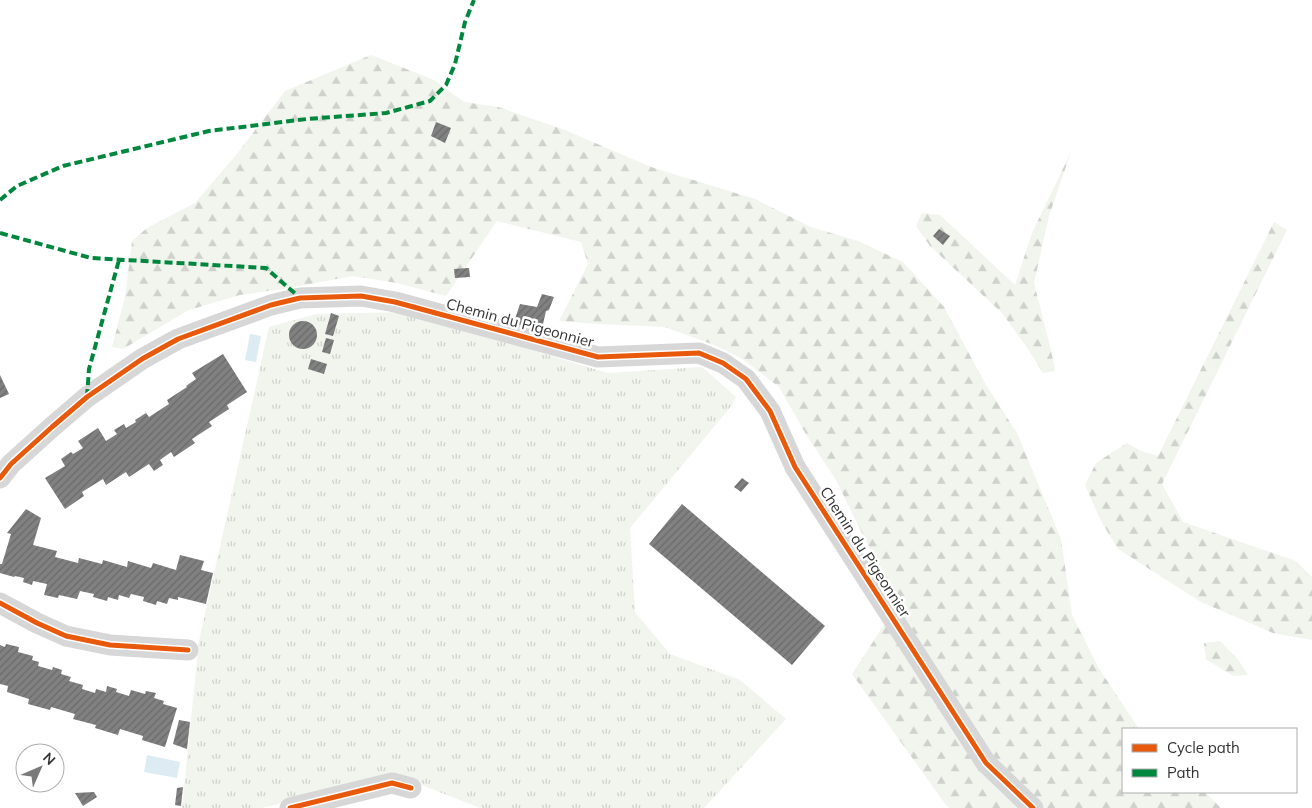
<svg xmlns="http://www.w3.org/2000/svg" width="1312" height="808" font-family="Mulish,sans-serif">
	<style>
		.grass { fill: url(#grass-tufts) }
		.forest { fill: url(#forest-firs) }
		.water { fill: #ddebf3 }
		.building { fill: url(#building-hatch) }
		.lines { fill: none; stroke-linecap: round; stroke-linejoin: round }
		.minor { stroke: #d7d7d7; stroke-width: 21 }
		.quiet { stroke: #00873e; stroke-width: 4; stroke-dasharray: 8 4; stroke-linecap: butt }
		.cycleway-casing { stroke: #fff; stroke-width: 8 }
		.cycleway { stroke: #e8590c; stroke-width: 5 }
		.labels { text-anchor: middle; stroke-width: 5; stroke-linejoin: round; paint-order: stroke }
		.street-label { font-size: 15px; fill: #333; stroke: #fff }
	</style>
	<defs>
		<pattern id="grass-tufts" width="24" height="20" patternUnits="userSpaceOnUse" patternTransform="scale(1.25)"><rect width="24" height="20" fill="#f1f5ed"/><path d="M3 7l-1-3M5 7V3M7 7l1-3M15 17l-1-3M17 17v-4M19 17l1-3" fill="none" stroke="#cfd2cc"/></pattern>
		<pattern id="forest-firs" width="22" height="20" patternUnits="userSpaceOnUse" patternTransform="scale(1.25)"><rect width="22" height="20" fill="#f1f5ed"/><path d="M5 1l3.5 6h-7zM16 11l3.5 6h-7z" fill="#cfd2cc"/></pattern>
		<pattern id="building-hatch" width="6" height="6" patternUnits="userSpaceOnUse" patternTransform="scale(1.25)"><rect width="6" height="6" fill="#818181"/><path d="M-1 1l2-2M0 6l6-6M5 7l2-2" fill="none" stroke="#6a6a6a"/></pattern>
	</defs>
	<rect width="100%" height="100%" fill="#fff"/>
	<path class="grass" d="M405,312L608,373L702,367L736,397L732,405L630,528L635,612L670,654L740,680L786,719L704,808H480L401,777L387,774L262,808H182L199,641L269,327L316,314Z"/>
	<path class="forest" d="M371,55L434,80L464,102L498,107L565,130L651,167L755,199L811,227L858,241L903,262L944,307L986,385L1017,433L1061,539L1072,615L1098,667L1139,729H1123V792H1205L1221,808H950L946,805L852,674L897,605L836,480L807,436L779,387L741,358L714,345L665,327L598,324L559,321L588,264L581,242L497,221L446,296L397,283L352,276L289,288L240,295L199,307L187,311L123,349L112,347L125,297L132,241L147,228L195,203L236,155L285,91Z
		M1071,152L1049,216L1034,283L1051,350L1055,371L1043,373L1028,349L1002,313L930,246L916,226L922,213L940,215L1015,285L1032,233Z
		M1274,222L1287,230L1162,484L1183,522L1296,561L1312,577V640L1273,633L1201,602L1118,549L1101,521L1085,485L1096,463L1127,443L1141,451L1158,456Z
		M1220,641L1237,658L1248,675L1233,676L1206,659L1204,643Z"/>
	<path class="water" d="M250,334L261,336L256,362L245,360Z
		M147,755L180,762L177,778L144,772Z"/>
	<path class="building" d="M436,122L451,128L445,143L431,136Z
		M939,229L950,236L943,245L933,236Z
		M469,268L470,277L455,278L454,269Z
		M542,294L554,297L549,310L546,311L541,333L513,325L520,304L537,307Z
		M331,313L339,316L333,336L325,334Z
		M289 335a14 14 0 1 1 28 0a14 14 0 1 1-28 0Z
		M326,338L334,340L330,354L322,352Z
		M223,354L247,392L227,405L229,409L209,422L212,426L192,439L195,443L174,457L171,452L160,460L163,465L154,471L149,464L129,477L126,472L106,485L103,479L82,492L84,496L65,509L45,478L65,466L61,459L71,452L73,454L83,448L78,441L98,428L106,441L117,434L114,430L124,424L126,428L136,422L135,420L146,413L149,417L169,404L167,400L187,387L186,386L196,379L192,373Z
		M311,359L327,364L324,374L308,369Z
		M0,375L9,394L0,398Z
		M742,478L749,483L741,492L734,487Z
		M682,504L825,626L792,665L649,544Z
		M26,509L41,518L33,545L57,551L55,557L78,563L79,558L102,564L103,560L127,567L128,561L151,568L153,563L176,570L180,555L204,561L201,570L213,573L206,604L178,597V600L169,598L167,604L157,601L156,605L143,601L144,597L131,594L129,598L119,595L118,600L108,597L107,601L93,597L94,594L80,591L77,599L59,595L58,598L44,595L47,584L33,581L32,585L23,582L24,578L15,576L14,577L0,573V564H2L11,534L7,533Z
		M6,644L19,647L18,652L33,656L32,660L39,662L38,666L52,670L53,667L62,670L61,674L71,677L69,681L83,685L82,689L95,693L96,689L106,692L107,686L117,689L116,692L129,696L131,690L145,694L146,691L156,693L154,698L164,701L163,704L177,708L165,747L142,740L143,736L120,729L118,735L95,728L96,725L73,719L75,714L51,707L50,710L28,704L29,699L7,692L8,686L0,684V645L5,647Z
		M179,720L190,722L187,749L173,744Z
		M183,787L181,806L175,805L177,788Z
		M94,792L97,797L83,806L75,793Z"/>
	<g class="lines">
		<path class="minor" d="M0,478L11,464L52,427L87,397L142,359L178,339L271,305L300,298L361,296L395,302L598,357L699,353L723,363L746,379L770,411L795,467L986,763L1033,808
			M0,603L37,623L66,636L110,645L188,650
			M290,808L392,783L411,788"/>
		<path class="quiet" d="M0,200L17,186L63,166L209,131L307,119L386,113L430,101L446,85L455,64L465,22L474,0
			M0,233L91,258L266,268L300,298
			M87,397L89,369L119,260"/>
		<defs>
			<path id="cycleway" d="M0,478L11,464L52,427L87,397L142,359L178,339L271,305L300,298L361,296L395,302L598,357L699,353L723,363L746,379L770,411L795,467L986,763L1033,808
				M0,603L37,623L66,636L110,645L188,650
				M290,808L392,783L411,788"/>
		</defs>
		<use href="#cycleway" class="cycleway-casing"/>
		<use href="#cycleway" class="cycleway"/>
	</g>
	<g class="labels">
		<g class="street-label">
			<text transform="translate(520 323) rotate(15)" y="5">Chemin du Pigeonnier</text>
			<text transform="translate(865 552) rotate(57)" y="5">Chemin du Pigeonnier</text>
		</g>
	</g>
	<rect x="1122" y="728" width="175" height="65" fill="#ffffff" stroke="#adadad"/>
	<rect x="1132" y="744" width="25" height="8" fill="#e8590c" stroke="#adadad"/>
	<text x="1167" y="753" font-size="15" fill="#333333">Cycle path</text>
	<rect x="1132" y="769" width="25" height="8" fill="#00873e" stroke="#adadad"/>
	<text x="1167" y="778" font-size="15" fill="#333333">Path</text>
	<g transform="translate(40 768) rotate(45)"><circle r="24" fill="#ffffff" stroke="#adadad"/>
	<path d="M0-4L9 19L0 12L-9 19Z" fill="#7a7a7a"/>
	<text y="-8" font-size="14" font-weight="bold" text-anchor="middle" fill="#333333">N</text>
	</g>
</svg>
